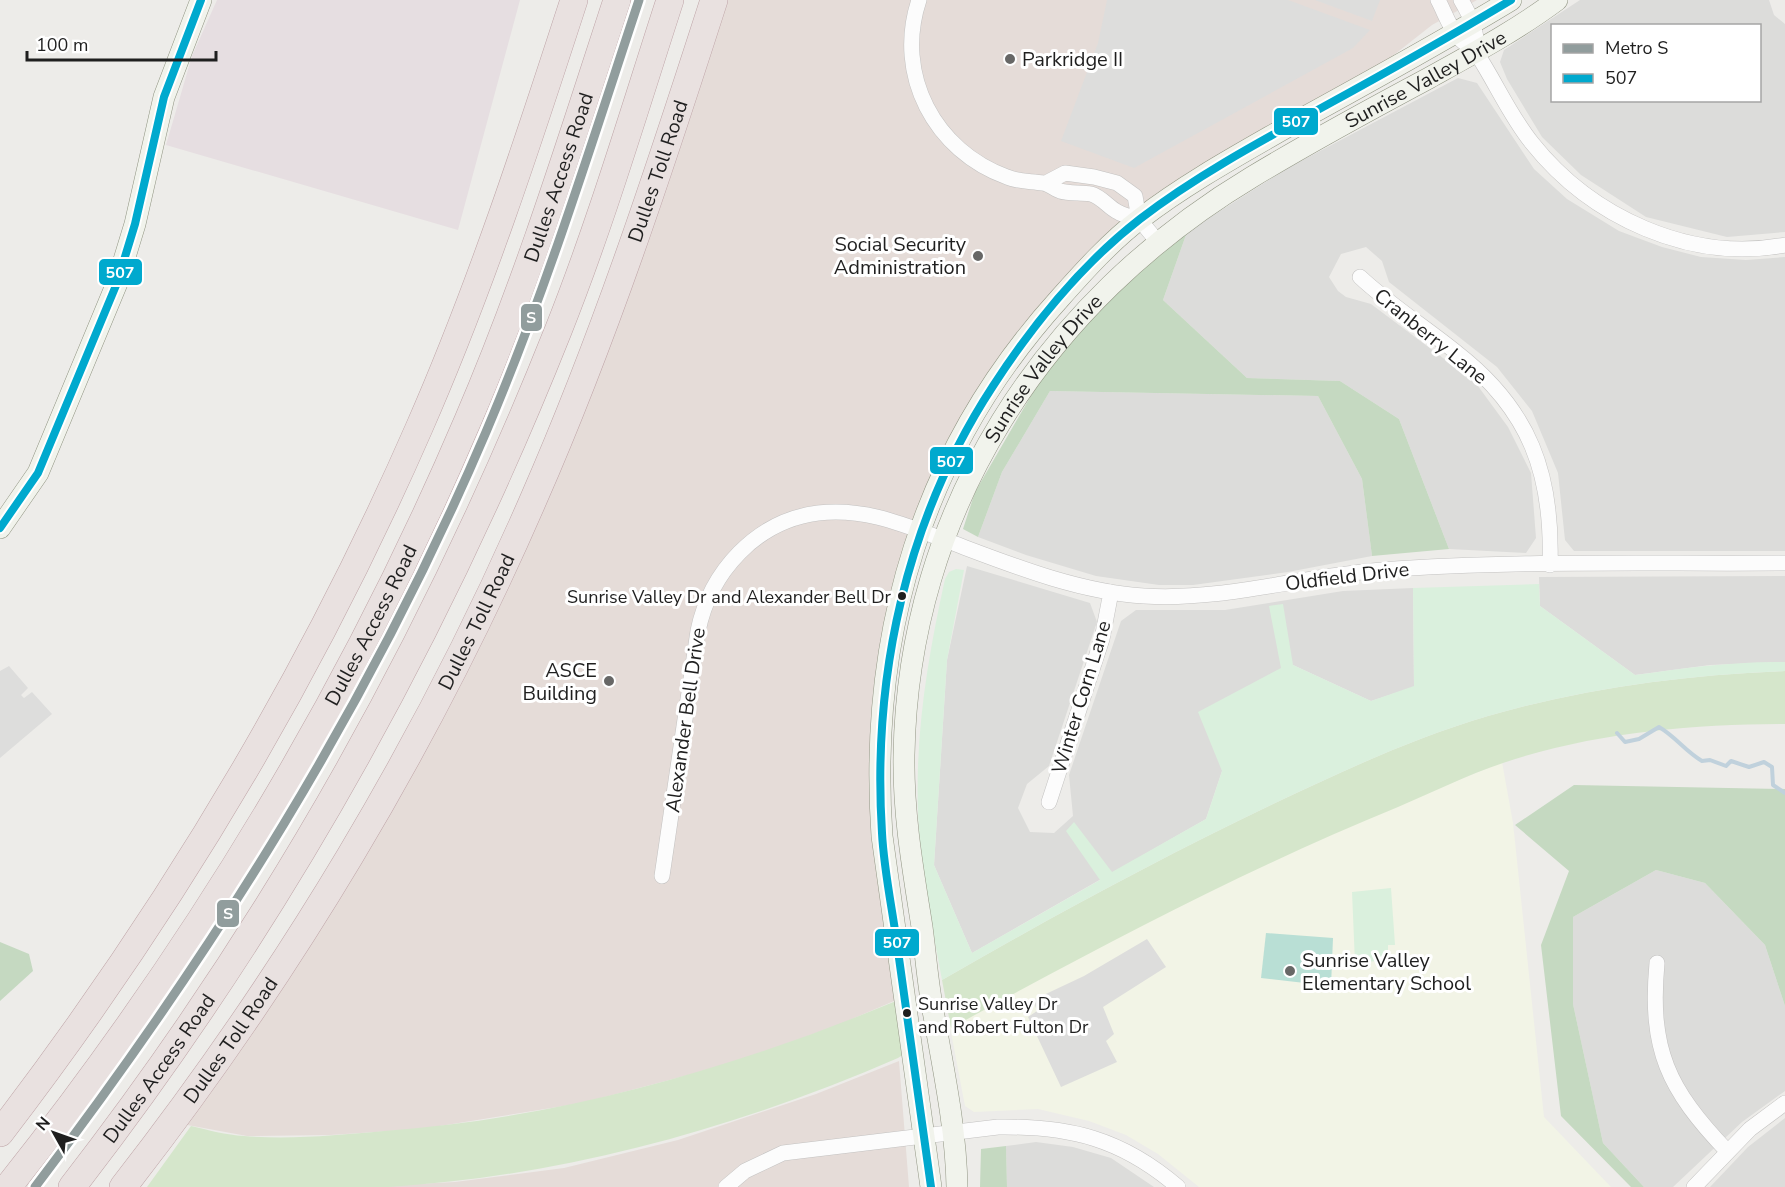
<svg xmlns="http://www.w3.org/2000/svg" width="1785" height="1187" font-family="'Nunito Sans',sans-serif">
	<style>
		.residential { fill: #dcdcda; fill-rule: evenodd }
		.commercial { fill: #e5dcd8 }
		.industrial { fill: #e6dee1 }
		.education { fill: #f2f4e6 }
		.grass { fill: #d5e6cb }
		.forest { fill: #c5d9c1 }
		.park { fill: #daf0dd }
		.pitch { fill: #b9dfd5 }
		.parking { fill: #dddddc }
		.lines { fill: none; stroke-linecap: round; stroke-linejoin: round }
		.stream { stroke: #c0d1dc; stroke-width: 4 }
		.minor-casing { stroke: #c3c2c1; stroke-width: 16 }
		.secondary-casing { stroke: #919583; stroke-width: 22 }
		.motorway-casing { stroke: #bea3a6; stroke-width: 28 }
		.minor { stroke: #fcfcfc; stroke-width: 15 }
		.secondary { stroke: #f1f3ec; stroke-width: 21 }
		.motorway { stroke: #e9e1e0; stroke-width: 27 }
		.bus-1-casing { stroke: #fff; stroke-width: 12 }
		.bus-1 { stroke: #00a9ce; stroke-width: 8 }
		.metro-1-casing { stroke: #fff; stroke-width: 14 }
		.metro-1 { stroke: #919d9d; stroke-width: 9 }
		.poi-dot { fill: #676766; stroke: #fff; stroke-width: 2 }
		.bus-dot { fill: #1f1f1f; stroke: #fff; stroke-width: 2 }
		.labels { text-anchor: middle; stroke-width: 6; stroke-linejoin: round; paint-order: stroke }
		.bus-label { font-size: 18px; fill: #1f1f1f; stroke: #fff; text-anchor: end }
		.poi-label { font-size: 20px; fill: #1f1f1f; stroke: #fff; text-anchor: start }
		.street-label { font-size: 20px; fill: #1f1f1f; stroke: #fff }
		.line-badge { stroke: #fff; stroke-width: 2 }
		.badge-label { font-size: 16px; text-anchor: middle; font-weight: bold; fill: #fff }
	</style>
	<rect width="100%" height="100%" fill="#edece9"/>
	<path class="residential" d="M1580,0H1769L1774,15L1785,24V232L1727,237L1646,217L1581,175L1542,137L1507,79L1500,62L1504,50ZM1552,26H1760V100H1552Z
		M1458,78L1477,83L1534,169L1567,199L1619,231L1662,247L1701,257L1746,260L1785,257V551H1574L1565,540L1558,473L1532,411L1497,367L1389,282L1382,261L1366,247L1341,254L1329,277L1338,291L1346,297L1371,304L1475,382L1508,427L1531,473L1536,538L1526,553L1449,549L1399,419L1340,381L1247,378L1163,300L1187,232L1286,169Z
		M1050,391L1318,396L1362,479L1372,556L1288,572L1193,585H1159L1096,576L1026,555L978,537L1002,472Z
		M967,566L1090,603L1097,622L1049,766L1027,784L1018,808L1030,832L1054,833L1073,816L1069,775L1121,621L1136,610H1225L1343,591L1413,588L1414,687L1371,701L1293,665L1222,771L1206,819L972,953L934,865L947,660Z
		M1785,576V662L1710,665L1635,675L1540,606L1539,577Z
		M1656,870L1705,883L1765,945L1785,1006V1091L1742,1122L1673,1187H1644L1603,1143L1573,1004V917Z
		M1785,1118V1187H1710L1748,1147Z
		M1036,1142L1073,1147L1111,1158L1154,1187H1007L1006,1146Z"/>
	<path class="commercial" d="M712,0H1477L1432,25L1376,69L1159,206L1024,338L940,481L879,726L908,995L838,1025L734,1063L582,1103L421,1129L330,1135L247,1136L171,1122L263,991L503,566Z
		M899,1061L909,1187H358L455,1182L564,1168L678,1140L816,1094Z"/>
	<path class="industrial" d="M217,0H520L458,230L166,145L192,56Z"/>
	<path class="education" d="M1502,762L1513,823L1544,1117L1611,1187H1199L1158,1154L1126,1135L1089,1121L1038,1109L974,1112L965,1106L950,1027L1017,989L1222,884L1360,821Z"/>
	<path class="grass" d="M1785,671V724C1691,724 1592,733 1503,763C1467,775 1433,792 1398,807C1244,870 1097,948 951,1028L942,980C1051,917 1160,858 1273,804C1343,771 1413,738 1488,716C1585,688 1684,675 1785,671Z
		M896,1001L904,1054L898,1058C737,1128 564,1176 389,1187C309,1187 227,1187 147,1187L191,1126C208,1130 226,1135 244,1136C290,1140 339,1135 384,1131C562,1118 732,1069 896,1001Z"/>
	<path class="forest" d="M1187,232L1163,300L1247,378L1340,381L1399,419L1449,549L1372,556L1362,479L1318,396L1050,391L1002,472L978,537L963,529L975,492L1039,382L1106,301Z
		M1574,785L1785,789V1006L1765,945L1705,883L1656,870L1573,917V1004L1603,1143L1644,1187H1631L1561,1116L1541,945L1569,871L1515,825Z
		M0,942L29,954L33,971L0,1001Z
		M1006,1146L1007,1187H980L981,1149Z"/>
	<path class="park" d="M956,569L964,570L947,660L934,865L972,953L1100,880L1066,831L1074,822L1112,872L1206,819L1222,771L1198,712L1281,668L1269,606L1283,604L1293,665L1371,701L1414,686L1413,588L1539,584L1540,606L1635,675C1685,668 1735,661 1785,662V671C1684,675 1585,688 1488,716C1413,738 1343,771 1273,804C1160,858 1051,917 942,980C932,925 920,869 918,813C915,733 928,656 945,579L949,572Z
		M1391,888L1395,945H1388V960L1355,963L1352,892Z"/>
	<path class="pitch" d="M1266,933L1333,938L1331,986L1261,978Z"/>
	<path class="parking" d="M1107,0H1288L1370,30L1353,48L1134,168L1061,141L1098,43Z
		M1315,0H1380L1372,21Z
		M9,666L28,688L21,695L24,698L32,692L52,714L0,758V671Z
		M1147,939L1166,967L1103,1007L1114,1034L1106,1041L1117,1062L1061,1087L1028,1017L1037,1011L1033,1000L1084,976Z"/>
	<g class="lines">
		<path class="stream" d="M1617,733L1625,742L1639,739L1659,727C1676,737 1685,751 1702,761L1710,760L1726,766L1731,761L1749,767L1764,762L1772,767L1773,785L1785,793"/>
		<defs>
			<path id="minor" d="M919,0C894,75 935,151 1007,177C1019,182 1031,181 1043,183C1050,184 1054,189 1060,191C1070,194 1081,192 1091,194C1102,197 1109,208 1118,212C1124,216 1133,217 1139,219
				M1438,0C1444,11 1449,26 1457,36C1463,43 1472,47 1477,54C1496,83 1510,116 1532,143C1591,217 1690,263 1785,245
				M1461,0C1471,17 1478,32 1476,52
				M1046,183L1065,173L1094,177L1117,183L1135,196L1139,219L1157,241
				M1360,277C1390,305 1425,327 1457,353C1530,410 1553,474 1550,565
				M1049,802L1102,639L1111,592
				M662,876L698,631C710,572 756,521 818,513C867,507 909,527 953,543C1014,566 1079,592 1144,596C1225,601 1302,576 1382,570C1516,560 1651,564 1785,563
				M1657,963C1649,1050 1668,1089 1727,1151
				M726,1187L745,1171L783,1153L998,1127C1071,1126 1122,1139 1178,1187
				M1694,1187L1750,1129L1785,1103"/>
			<g id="secondary">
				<path d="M0,528L38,473L117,283L135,224L164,97L201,0"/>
				<path d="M931,1187L882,836C868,634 922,450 1060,298C1084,271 1111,241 1140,219C1188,182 1242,153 1294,123C1367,83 1440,43 1511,0"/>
				<path id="s1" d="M957,1187C956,1129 944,1073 934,1016C928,987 926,957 922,927C913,870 903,814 904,755C908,510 1044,302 1252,177C1310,142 1369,110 1429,78C1472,54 1517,30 1557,0"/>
			</g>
			<g id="motorway">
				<path d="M0,1133C167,915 309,680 419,428C480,289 527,145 574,0"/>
				<path id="s2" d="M8,1187C194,953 351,695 468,420C527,283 571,141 617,0"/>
				<path id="s3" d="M72,1187C276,924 435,640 558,331C601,223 634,111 670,0"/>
				<path id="s4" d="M123,1187C287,977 428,743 534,498C605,336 660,168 714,0"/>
			</g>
		</defs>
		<use href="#minor" class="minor-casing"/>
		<use href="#secondary" class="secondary-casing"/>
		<use href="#motorway" class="motorway-casing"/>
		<use href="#minor" class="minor"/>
		<use href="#secondary" class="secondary"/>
		<use href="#motorway" class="motorway"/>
		<defs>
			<path id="bus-1" d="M0,528L38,473L117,283L135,224L164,97L201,0
				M931,1187C920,1108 909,1030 898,951C893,912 884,872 882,833C872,676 906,519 993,386C1032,326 1082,264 1140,219C1196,176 1261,141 1323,107C1387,72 1449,37 1511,0"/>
		</defs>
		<use href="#bus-1" class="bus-1-casing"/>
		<use href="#bus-1" class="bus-1"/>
		<defs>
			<path id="metro-1" d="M35,1187C214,952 370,704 486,432C546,291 591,145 639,0"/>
		</defs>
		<use href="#metro-1" class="metro-1-casing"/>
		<use href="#metro-1" class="metro-1"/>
	</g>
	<g class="poi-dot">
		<circle cx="1010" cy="59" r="6"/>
		<circle cx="978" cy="256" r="6"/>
		<circle cx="609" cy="681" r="6"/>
		<circle cx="1290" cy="971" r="6"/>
	</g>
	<g class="bus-dot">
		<circle cx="902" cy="596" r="5"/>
		<circle cx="907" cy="1013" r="5"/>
	</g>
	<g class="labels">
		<g class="bus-label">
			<text x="891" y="603">Sunrise Valley Dr and Alexander Bell Dr</text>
			<text x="918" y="1010" text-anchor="start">Sunrise Valley Dr<tspan x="918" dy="23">and Robert Fulton Dr</tspan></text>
		</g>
		<g class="poi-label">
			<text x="1022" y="66">Parkridge II</text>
			<text x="966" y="251" text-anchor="end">Social Security<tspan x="966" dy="23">Administration</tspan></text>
			<text x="597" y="677" text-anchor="end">ASCE<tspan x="597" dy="23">Building</tspan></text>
			<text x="1302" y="967">Sunrise Valley<tspan x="1302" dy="23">Elementary School</tspan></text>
		</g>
		<g class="street-label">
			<text dy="7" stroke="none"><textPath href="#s1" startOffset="1340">Sunrise Valley Drive</textPath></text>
			<text dy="7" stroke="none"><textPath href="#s4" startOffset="1154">Dulles Toll Road</textPath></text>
			<text dy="7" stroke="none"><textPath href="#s2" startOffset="1156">Dulles Access Road</textPath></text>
			<text transform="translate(1431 336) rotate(39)" y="7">Cranberry Lane</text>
			<text dy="7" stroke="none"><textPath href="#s1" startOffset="855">Sunrise Valley Drive</textPath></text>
			<text transform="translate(1347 576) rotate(-7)" y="7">Oldfield Drive</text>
			<text dy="7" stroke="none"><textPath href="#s4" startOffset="668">Dulles Toll Road</textPath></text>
			<text dy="7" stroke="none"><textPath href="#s2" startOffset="670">Dulles Access Road</textPath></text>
			<text transform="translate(1081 697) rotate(-73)" y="7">Winter Corn Lane</text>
			<text transform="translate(685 720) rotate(-82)" y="7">Alexander Bell Drive</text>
			<text dy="7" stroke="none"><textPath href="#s4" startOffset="182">Dulles Toll Road</textPath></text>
			<text dy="7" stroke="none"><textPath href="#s3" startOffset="147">Dulles Access Road</textPath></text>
		</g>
	</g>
	<g class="line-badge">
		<rect x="1273" y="107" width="46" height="29" rx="6" fill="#00a9ce"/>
		<rect x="98" y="258" width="45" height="28" rx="6" fill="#00a9ce"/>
		<rect x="520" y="303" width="23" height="29" rx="6" fill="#919d9d"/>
		<rect x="929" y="446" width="45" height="29" rx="6" fill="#00a9ce"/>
		<rect x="216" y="899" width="24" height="29" rx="6" fill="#919d9d"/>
		<rect x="874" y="928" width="46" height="29" rx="6" fill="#00a9ce"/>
	</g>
	<g class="badge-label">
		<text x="1296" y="127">507</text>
		<text x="120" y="278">507</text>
		<text x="531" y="323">S</text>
		<text x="951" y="467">507</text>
		<text x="228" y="919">S</text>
		<text x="897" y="948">507</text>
	</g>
	<rect x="1551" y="24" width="210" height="78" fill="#ffffff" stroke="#a5a5a5" stroke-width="1.5"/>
	<rect x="1563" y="44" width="30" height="9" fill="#919d9d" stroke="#a5a5a5" stroke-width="1.5"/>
	<text x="1605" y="54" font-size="18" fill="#1f1f1f">Metro S</text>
	<rect x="1563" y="74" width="30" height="9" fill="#00a9ce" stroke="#a5a5a5" stroke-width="1.5"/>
	<text x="1605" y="84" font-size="18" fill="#1f1f1f">507</text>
	<g transform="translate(54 1133) rotate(310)" stroke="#ffffff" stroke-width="4.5" paint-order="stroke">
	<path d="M0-4.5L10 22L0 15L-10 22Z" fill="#1f1f1f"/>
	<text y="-9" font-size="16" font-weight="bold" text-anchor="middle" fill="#1f1f1f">N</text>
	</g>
	<path d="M27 51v9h189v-9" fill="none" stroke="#1f1f1f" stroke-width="3"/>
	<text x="36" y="51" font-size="18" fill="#1f1f1f" stroke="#ffffff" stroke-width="4.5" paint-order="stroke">100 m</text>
</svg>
